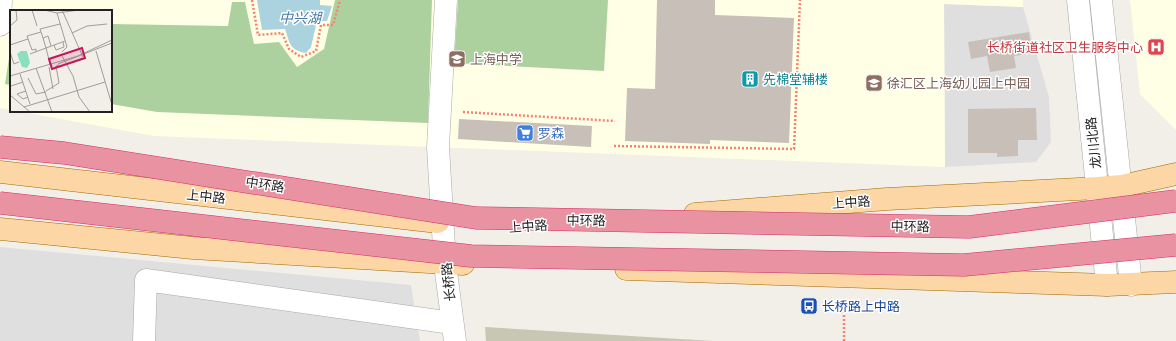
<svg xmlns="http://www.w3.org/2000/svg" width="1176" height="341" font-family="Poppins,'Noto Sans SC',sans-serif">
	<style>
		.residential { fill: #e0dfdf }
		.education { fill: #ffffe5 }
		.construction { fill: #c7c7b4 }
		.forest { fill: #add19e }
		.water { fill: #aad3df }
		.building { fill: #c7bfb8 }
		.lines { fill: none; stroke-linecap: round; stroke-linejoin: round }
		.minor-casing { stroke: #a9a9a9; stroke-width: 23 }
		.major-casing { stroke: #a06b00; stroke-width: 23 }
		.path { stroke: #fa8072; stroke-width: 2.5; stroke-dasharray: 2 2; stroke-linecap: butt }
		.minor { stroke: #fff; stroke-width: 22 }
		.major { stroke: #fcd6a4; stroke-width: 22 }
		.highway-bridge-casing { stroke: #dc2a67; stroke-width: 23; stroke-linecap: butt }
		.highway-bridge { stroke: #e892a2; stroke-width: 22 }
		.labels { text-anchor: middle; stroke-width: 3; stroke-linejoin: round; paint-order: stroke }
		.health-label { font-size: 13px; fill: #be3a42; stroke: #fff; text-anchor: end }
		.education-label { font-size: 13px; fill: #785e54; stroke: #fff; text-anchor: start }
		.culture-label { font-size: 13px; fill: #0d838f; stroke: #fff; text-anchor: start }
		.shop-label { font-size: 13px; fill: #366cbe; stroke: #fff; text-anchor: start }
		.street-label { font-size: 13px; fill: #222; stroke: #fff }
		.transit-label { font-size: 13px; fill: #164399; stroke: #fff; text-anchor: start }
		.water-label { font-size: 14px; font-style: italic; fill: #4a7aab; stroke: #fff }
		.inset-road { fill: none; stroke: #9f9d99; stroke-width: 1 }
		.view { fill: #c2185b; fill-opacity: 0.15; stroke: #c2185b; stroke-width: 2 }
		.inset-edge { fill: none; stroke: #222; stroke-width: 2 }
	</style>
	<rect width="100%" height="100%" fill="#f2efe9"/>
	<path class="residential" d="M944,4L1023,7L1049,97L1051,142L1036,162L945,167Z
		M0,247L411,285L420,341H0Z"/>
	<path class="education" d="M0,0H1023V7L944,4L945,167L154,136L17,111H111V11H11V110L0,108Z
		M1130,0H1176V130L1140,94Z"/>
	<path class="construction" d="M485,327L713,341H486Z"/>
	<path class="forest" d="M335,0H432L428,123L157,112L111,104V24L228,26L232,2H245L254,44L279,42L297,67L324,49Z
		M458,0H608L604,71L454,63Z
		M11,45V85L5,84Z"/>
	<path class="water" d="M257,0H320V5L332,6L327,21H317L311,47L306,53C289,50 290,43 285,29L262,30Z"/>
	<path class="building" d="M657,0H715V15L794,18L789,143L710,140V144L625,141L627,88L655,89Z
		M1029,32L1032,53L1014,56L1016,68L990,72L987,56L971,59L968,42Z
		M1036,108L1037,140H1018V156L997,157V153H968V109Z
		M459,119L592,126L591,147L458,139Z"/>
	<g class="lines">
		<defs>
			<path id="minor" d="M446,0L438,147L445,264L455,341
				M1078,0L1107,285
				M1101,0L1131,285
				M0,25L1,0
				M144,341L146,280L452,323"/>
			<path id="major" d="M0,172L438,222
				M695,214L887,199L1098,188L1122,186L1176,174
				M0,229L193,248L463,264
				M626,269L1107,285L1176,282"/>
		</defs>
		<use href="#minor" class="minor-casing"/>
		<use href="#major" class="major-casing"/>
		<path class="path" d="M252,0L258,35L282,33L289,49L301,57L316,51L321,25H333L340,0
			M463,112L615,121
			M614,146L794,149L800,0
			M844,341V299"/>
		<use href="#minor" class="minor"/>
		<use href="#major" class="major"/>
		<defs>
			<path id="highway-bridge" d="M0,147L64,153L476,218L969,227L1176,201
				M0,203L471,256L964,265L1176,245"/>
		</defs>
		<use href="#highway-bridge" class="highway-bridge-casing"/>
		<use href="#highway-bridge" class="highway-bridge"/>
	</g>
	<defs>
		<symbol id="hospital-square" viewBox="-11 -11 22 22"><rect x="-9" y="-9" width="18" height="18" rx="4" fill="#e0444e" stroke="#fff"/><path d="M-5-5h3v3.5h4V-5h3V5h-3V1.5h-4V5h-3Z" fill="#fff"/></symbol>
		<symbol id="school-square" viewBox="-11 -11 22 22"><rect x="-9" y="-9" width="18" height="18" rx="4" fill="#8d6e63" stroke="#fff"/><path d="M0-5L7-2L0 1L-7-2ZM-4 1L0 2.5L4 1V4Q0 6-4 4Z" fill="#fff"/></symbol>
		<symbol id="building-square" viewBox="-11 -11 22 22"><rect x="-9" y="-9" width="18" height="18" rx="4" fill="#0f9aa8" stroke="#fff"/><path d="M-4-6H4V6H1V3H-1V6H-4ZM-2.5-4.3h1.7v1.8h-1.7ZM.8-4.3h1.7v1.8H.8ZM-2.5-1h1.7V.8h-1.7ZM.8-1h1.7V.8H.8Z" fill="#fff"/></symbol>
		<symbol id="supermarket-square" viewBox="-11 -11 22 22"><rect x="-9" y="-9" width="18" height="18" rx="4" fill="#3f7fe0" stroke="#fff"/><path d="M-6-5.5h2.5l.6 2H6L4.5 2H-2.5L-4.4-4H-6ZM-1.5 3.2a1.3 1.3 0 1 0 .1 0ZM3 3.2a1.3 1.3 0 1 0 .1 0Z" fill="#fff"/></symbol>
		<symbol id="bus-square" viewBox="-11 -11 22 22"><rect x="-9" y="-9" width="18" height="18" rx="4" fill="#1a4fb4" stroke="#fff"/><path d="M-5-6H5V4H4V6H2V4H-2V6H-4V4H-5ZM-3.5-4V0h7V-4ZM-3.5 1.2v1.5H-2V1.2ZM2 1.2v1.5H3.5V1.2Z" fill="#fff"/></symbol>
	</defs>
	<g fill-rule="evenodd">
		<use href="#hospital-square" x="1146" y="37" width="20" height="20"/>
		<use href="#school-square" x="447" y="49" width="20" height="20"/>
		<use href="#building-square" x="740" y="69" width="20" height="20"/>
		<use href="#school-square" x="864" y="73" width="20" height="20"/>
		<use href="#supermarket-square" x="515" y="123" width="20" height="20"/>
		<use href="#bus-square" x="799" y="296" width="20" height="20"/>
	</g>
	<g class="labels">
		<g class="health-label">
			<text x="1143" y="52">长桥街道社区卫生服务中心</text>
		</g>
		<g class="education-label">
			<text x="470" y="64">上海中学</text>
			<text x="887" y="88">徐汇区上海幼儿园上中园</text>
		</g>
		<g class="culture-label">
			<text x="763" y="84">先棉堂辅楼</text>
		</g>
		<g class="shop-label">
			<text x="538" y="138">罗森</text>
		</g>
		<g class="street-label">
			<text transform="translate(1093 143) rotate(-96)" y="5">龙川北路</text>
			<text transform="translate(265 184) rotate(9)" y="5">中环路</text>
			<text transform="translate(206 196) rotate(6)" y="5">上中路</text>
			<text transform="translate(851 202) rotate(-4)" y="5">上中路</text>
			<text transform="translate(586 220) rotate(1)" y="5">中环路</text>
			<text transform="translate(528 226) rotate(-4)" y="5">上中路</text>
			<text transform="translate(910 226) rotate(1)" y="5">中环路</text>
			<text transform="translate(448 282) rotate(-96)" y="5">长桥路</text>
		</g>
		<g class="transit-label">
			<text x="822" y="311">长桥路上中路</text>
		</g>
		<g class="water-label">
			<text x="300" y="23">中兴湖</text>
		</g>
	</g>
	<g transform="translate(10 10)">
		<rect width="102" height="102" fill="#f2efe9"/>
		<path d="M11,41H17L20,53L17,58L12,57L7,44Z" fill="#88e0be"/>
		<path class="inset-road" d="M22,0L27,16M34,0L47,3L69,0M52,0L73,47M47,3L57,37L52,42M0,16L7,10L6,0M62,23L77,16L97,14M33,28L30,19L50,14M0,35L18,29M44,35L46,40L54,37L53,32M41,36L38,26L33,28L36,38L55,31M86,41L102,95M0,42L4,54L9,52M26,42V39L22,40L17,26L31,22M20,44L36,38L40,54M51,44L63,66L69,87L80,102M48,54L102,33M39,57L43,79M26,58L42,102M10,64L20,94M0,66L68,46L102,30M18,68L26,84L36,82M1,76L13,72M16,81L7,84L13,89L18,87M36,81L49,73L46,56L49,55M0,85L20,102M14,97L95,72"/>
		<path class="view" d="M72,38L75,48L42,59L39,49Z"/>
		<rect width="102" height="102" class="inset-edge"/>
	</g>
</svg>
